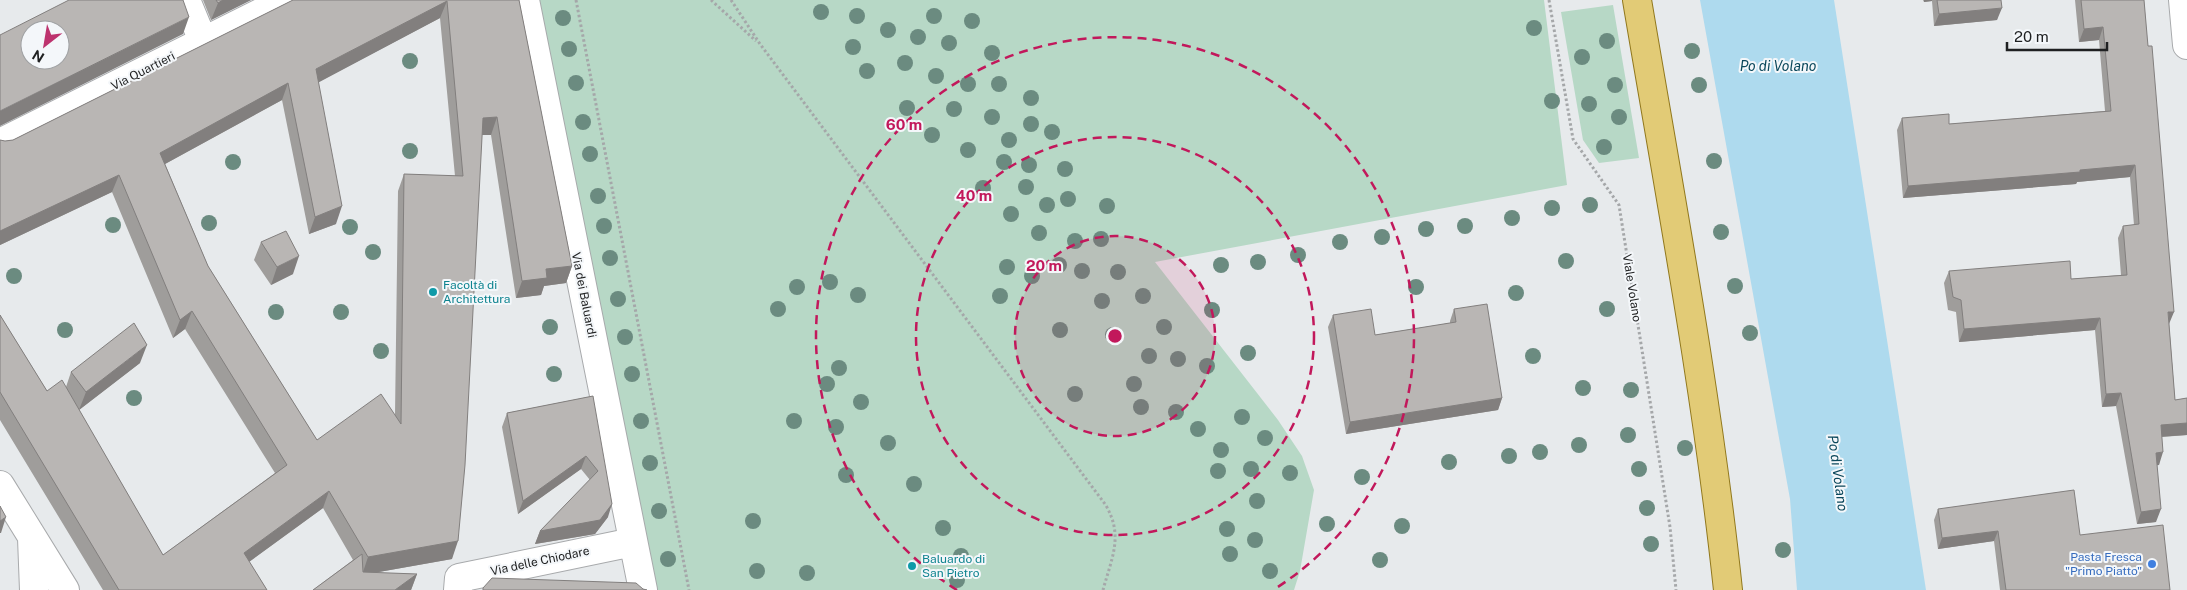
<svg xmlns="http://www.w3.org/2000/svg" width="2187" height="590" font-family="'Public Sans',sans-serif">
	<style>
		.green { fill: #b7d8c6 }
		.water { fill: #aedaee }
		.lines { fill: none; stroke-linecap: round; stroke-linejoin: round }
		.minor-casing { stroke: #a8aaac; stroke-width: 30 }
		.major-casing { stroke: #91781d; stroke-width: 30 }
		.path { stroke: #a5a7a9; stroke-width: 3; stroke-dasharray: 2.5 2.5; stroke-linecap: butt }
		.minor { stroke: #fff; stroke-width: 28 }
		.major { stroke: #e2cb76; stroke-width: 28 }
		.tree { fill: #6b8b80 }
		.wall { fill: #9f9d9b; fill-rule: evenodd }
		.shaded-wall { fill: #827f7e }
		.building { fill: #b9b6b4; stroke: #827f7e; fill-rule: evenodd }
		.ring { fill: none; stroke: #c2185b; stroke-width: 2.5; stroke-dasharray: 9 6 }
		.culture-dot { fill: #0f9aa8; stroke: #f4f7fa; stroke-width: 2 }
		.shop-dot { fill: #3f7fe0; stroke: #f4f7fa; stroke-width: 2 }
		.labels { text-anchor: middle; stroke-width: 4; stroke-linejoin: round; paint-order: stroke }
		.street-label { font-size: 12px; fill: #1f2021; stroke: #f4f7fa }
		.culture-label { font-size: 12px; fill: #0d838f; stroke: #f4f7fa; text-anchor: start }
		.shop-label { font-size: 12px; fill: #366cbe; stroke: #f4f7fa; text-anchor: end }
		.water-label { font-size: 14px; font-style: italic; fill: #0b485c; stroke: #f4f7fa }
		.centre { fill: #c2185b; stroke: #f4f7fa; stroke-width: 2.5 }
		.ring-label { font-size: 15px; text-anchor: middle; font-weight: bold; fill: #c2185b; stroke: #f4f7fa; stroke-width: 4; stroke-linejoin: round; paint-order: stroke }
	</style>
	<rect width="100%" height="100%" fill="#e7eaec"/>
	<path class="green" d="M533,0H1544L1567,185L1155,262L1278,420L1302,456L1314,490L1300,571L1294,590H649Z
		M1613,5L1639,158L1599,163L1583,140L1561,12Z"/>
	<path class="water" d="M1700,0H1834L1926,590H1797L1790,499Z"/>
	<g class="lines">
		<defs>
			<path id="minor" d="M186,0L203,41
				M525,0L643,590
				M2183,0L2187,45
				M0,143L286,0
				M0,485L65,590
				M32,538L34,590
				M458,590L459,578L633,542"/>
			<path id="major" d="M1637,0C1670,196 1707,392 1728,590"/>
		</defs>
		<use href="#minor" class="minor-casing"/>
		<use href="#major" class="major-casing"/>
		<path class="path" d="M576,0L689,590
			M711,0L756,41
			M731,0L760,44L1105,504C1124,535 1112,557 1103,590
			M1549,0L1573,139L1619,205L1670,527L1676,590"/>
		<use href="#minor" class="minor"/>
		<use href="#major" class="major"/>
	</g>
	<g class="tree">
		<circle cx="821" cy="12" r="8"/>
		<circle cx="857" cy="16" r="8"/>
		<circle cx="934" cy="16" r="8"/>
		<circle cx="563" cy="18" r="8"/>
		<circle cx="972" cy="21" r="8"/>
		<circle cx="1534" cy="28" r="8"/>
		<circle cx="888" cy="30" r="8"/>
		<circle cx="918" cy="37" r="8"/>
		<circle cx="1607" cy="41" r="8"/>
		<circle cx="949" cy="43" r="8"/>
		<circle cx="853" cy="47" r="8"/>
		<circle cx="569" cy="49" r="8"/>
		<circle cx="1692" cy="51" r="8"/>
		<circle cx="992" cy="53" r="8"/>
		<circle cx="1582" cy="57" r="8"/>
		<circle cx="410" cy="61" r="8"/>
		<circle cx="905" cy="63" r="8"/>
		<circle cx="867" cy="71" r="8"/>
		<circle cx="936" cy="76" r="8"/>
		<circle cx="576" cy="83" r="8"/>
		<circle cx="968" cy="84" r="8"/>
		<circle cx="999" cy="84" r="8"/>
		<circle cx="1615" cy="85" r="8"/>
		<circle cx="1699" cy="85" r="8"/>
		<circle cx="1031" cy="98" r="8"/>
		<circle cx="1552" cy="101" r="8"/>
		<circle cx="1589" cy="104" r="8"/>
		<circle cx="907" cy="108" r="8"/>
		<circle cx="954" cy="109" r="8"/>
		<circle cx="992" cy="117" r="8"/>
		<circle cx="1619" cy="117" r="8"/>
		<circle cx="583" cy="122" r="8"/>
		<circle cx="1031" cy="124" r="8"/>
		<circle cx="1052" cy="132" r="8"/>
		<circle cx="932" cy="135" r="8"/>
		<circle cx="1009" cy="140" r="8"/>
		<circle cx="1604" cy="147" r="8"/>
		<circle cx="968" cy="150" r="8"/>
		<circle cx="410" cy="151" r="8"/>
		<circle cx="590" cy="154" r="8"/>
		<circle cx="1714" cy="161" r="8"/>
		<circle cx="233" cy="162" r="8"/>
		<circle cx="1004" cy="162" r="8"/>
		<circle cx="1029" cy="165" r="8"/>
		<circle cx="1065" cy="169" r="8"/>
		<circle cx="1026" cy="187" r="8"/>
		<circle cx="983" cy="188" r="8"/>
		<circle cx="598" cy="196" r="8"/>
		<circle cx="1068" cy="199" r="8"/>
		<circle cx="1047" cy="205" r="8"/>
		<circle cx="1590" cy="205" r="8"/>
		<circle cx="1107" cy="206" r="8"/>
		<circle cx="1552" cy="208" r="8"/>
		<circle cx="1011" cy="214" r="8"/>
		<circle cx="1512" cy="218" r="8"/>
		<circle cx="209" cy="223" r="8"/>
		<circle cx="113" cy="225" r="8"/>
		<circle cx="604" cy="226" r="8"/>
		<circle cx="1465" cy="226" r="8"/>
		<circle cx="350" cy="227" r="8"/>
		<circle cx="1426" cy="229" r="8"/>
		<circle cx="1721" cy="232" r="8"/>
		<circle cx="1039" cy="233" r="8"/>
		<circle cx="1382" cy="237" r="8"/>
		<circle cx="1101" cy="239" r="8"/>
		<circle cx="1075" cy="241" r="8"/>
		<circle cx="1340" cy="242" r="8"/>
		<circle cx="373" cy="252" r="8"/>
		<circle cx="1298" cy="255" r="8"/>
		<circle cx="610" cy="258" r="8"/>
		<circle cx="1566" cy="261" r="8"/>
		<circle cx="1258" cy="262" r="8"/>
		<circle cx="1059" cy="265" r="8"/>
		<circle cx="1221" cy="265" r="8"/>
		<circle cx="1007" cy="267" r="8"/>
		<circle cx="1082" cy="271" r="8"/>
		<circle cx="1118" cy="272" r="8"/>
		<circle cx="14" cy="276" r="8"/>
		<circle cx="1032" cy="276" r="8"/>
		<circle cx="830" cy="282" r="8"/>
		<circle cx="1735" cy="286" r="8"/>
		<circle cx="797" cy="287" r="8"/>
		<circle cx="1416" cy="287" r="8"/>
		<circle cx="1516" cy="293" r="8"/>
		<circle cx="858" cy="295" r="8"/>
		<circle cx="1000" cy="296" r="8"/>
		<circle cx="1143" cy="296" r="8"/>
		<circle cx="618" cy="299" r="8"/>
		<circle cx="1102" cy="301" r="8"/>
		<circle cx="778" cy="309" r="8"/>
		<circle cx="1607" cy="309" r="8"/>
		<circle cx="1212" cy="310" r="8"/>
		<circle cx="276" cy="312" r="8"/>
		<circle cx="341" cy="312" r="8"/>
		<circle cx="550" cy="327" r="8"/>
		<circle cx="1164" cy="327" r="8"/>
		<circle cx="65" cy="330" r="8"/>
		<circle cx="1060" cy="330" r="8"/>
		<circle cx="1750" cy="333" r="8"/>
		<circle cx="1113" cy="335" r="8"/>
		<circle cx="625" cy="337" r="8"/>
		<circle cx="381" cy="351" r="8"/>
		<circle cx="1248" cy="353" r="8"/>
		<circle cx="1149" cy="356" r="8"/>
		<circle cx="1533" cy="356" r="8"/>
		<circle cx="1178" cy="359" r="8"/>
		<circle cx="1207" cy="366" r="8"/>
		<circle cx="839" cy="368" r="8"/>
		<circle cx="554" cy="374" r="8"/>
		<circle cx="632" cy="374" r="8"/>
		<circle cx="827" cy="384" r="8"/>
		<circle cx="1134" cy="384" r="8"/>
		<circle cx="1583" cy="388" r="8"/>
		<circle cx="1631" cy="390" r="8"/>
		<circle cx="1075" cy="394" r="8"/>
		<circle cx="134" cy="398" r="8"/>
		<circle cx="861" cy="402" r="8"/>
		<circle cx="1141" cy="407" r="8"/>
		<circle cx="1176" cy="412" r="8"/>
		<circle cx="1242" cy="417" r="8"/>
		<circle cx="641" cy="421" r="8"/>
		<circle cx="794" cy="421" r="8"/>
		<circle cx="836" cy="427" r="8"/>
		<circle cx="1198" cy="429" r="8"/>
		<circle cx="1628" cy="435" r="8"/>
		<circle cx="1265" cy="438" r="8"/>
		<circle cx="888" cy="443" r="8"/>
		<circle cx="1579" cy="445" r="8"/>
		<circle cx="1685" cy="448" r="8"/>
		<circle cx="1221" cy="450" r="8"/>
		<circle cx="1540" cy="452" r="8"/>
		<circle cx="1509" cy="456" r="8"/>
		<circle cx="1449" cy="462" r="8"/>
		<circle cx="650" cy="463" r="8"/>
		<circle cx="1251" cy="469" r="8"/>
		<circle cx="1639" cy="469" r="8"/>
		<circle cx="1218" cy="471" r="8"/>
		<circle cx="1290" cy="473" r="8"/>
		<circle cx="846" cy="475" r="8"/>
		<circle cx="1362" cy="477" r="8"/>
		<circle cx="914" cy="484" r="8"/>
		<circle cx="1257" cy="501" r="8"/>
		<circle cx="1647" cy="508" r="8"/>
		<circle cx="659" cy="511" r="8"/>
		<circle cx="753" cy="521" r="8"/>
		<circle cx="1327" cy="524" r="8"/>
		<circle cx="1402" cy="526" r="8"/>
		<circle cx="943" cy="528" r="8"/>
		<circle cx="1227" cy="529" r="8"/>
		<circle cx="1255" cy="540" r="8"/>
		<circle cx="1651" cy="544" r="8"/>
		<circle cx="1783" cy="550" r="8"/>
		<circle cx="1230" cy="554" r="8"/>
		<circle cx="961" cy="556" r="8"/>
		<circle cx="668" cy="559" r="8"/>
		<circle cx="1380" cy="560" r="8"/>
		<circle cx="757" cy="571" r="8"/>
		<circle cx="1270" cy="571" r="8"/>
		<circle cx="807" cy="573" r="8"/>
		<circle cx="957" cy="580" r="8"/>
	</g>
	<path class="wall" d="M203,0H251L211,20Z
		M293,0H519L572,266L566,283L544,286L541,295L516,298L491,135H482L452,559L373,573L417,574L411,590H313L353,560L323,508L249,562L267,590H103L0,420V315L47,391L66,387L71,372L140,363L79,410L163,555L275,473L185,329L173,338L112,192L0,245V140L5,141L13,140ZM440,18L455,176L404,174L398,191L395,415L317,440L208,266L165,164L282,100L309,234L336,224L318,82Z
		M1923,0H2001L1997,20L1934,26L1932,1L1924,2Z
		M2075,0H2144L2175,400L2187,398V435L2162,437L2159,465H2157L2156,522L2137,524L2116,406L2102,407L2095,330L1959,342L1956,312L1948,310L1944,283L1949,271L2071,279L2121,275L2118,238L2123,226L2134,225L2130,177L2077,182L2076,184L1903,198L1897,130L1902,118L1949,124L2105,111L2099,40L2079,42Z
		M261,242L293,274L271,285L254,260Z
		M1454,309L1502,398L1498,410L1346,434L1328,327L1333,315L1375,335L1450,323V321Z
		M593,396L608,517L595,534L535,544L540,531L590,480L581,469L518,514L502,427L507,413Z
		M1938,509L2080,535L2170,590H2000L1994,541L1938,549L1934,520Z"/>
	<path class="shaded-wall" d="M223,0H251L211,20L218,3Z
		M1924,0H1932V1L1924,2Z
		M447,1L440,18L310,87L316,69Z
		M2002,8L1997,20L1934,26L1939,14Z
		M189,17L183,34L0,126V111Z
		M2103,27L2099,40L2079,42L2084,29Z
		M288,83L282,100L154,170L160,153Z
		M497,117L491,135H477L483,118Z
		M2135,165L2130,177L2077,182L2076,184L1903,198L1908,186Z
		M119,175L112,192L0,245V231Z
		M342,206L336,224L309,234L315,217Z
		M299,256L293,274L271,285L277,267Z
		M572,266L566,283L544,286L541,295L516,298L522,281L546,269Z
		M192,311L185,329L173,338L180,320Z
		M2168,312H2174L2169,324Z
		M2100,318L2095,330L1959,342L1964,329Z
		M147,345L140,363L79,410L86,392Z
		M2121,393L2116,406L2102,407L2106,394Z
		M1502,398L1498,410L1346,434L1350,422Z
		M2187,423V435L2157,437L2161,425Z
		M2163,452L2159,465L2151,466L2156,453Z
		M586,456L581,469L518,514L523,501Z
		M329,491L323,508L238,570L244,553Z
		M612,504L608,517L595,534L535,544L540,531Z
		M2161,509L2156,522L2137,524L2141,512Z
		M6,517L1,533H0V521Z
		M1998,531L1994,541L1938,549L1942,538Z
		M458,541L452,559L362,575L368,557Z
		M417,574L411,590H395Z"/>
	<path class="building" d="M69,0H183L189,17L0,111V35ZM30,30H60V60H30Z
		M216,0H223L218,3Z
		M293,0H519L572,266L546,269L547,278L522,281L497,117L483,118L465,465L458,541L368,557L329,491L244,553L267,590H119L0,392V315L47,391L62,380L163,555L287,465L192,311L180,320L119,175L0,231V140L5,141L13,140ZM447,1L463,176L404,174L401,424L381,394L317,440L208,266L160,153L288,83L315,217L342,206L316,69Z
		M1937,0H2001L2002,8L1939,14Z
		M2081,0H2144L2148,46H2152L2174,312H2168L2175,400L2187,398V423L2161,425L2163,452L2156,453L2161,509L2141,512L2121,393L2106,394L2100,318L1964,329L1961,300L1953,297L1949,271L2070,261L2071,279L2127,275L2123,226L2139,224L2135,165L2080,170V172L1908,186L1902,118L1949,114V124L2111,111L2103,27L2084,29Z
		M286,231L299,256L277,267L261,242Z
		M1487,304L1502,398L1350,422L1333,315L1371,309L1375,335L1456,322L1454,309Z
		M134,323L147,345L86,392L71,372Z
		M593,396L612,504L600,520L540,531L598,471L586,456L523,501L507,413Z
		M2074,490L2080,535L2163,525L2170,590H2006L1998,531L1942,538L1938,509Z
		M0,506L6,517L0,521Z
		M362,554L363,572L417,574L395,590H313Z
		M492,578L636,583L643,589L647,590H483V588Z"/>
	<circle cx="1115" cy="336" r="100" fill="#c2185b" fill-opacity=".12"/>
	<g class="ring">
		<circle cx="1115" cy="336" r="100"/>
		<circle cx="1115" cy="336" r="199"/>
		<path d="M957 590A299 299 0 1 1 1273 590"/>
	</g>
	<g class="culture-dot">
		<circle cx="433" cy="292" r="5"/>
		<circle cx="912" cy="566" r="5"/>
	</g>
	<circle class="shop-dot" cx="2152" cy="564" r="5"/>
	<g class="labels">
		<g class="street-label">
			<text transform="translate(143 71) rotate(-27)" y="4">Via Quartieri</text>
			<text transform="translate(1632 288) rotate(81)" y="4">Viale Volano</text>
			<text transform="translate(584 295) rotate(79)" y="4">Via dei Baluardi</text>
			<text transform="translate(540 561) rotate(-12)" y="4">Via delle Chiodare</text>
		</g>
		<g class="culture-label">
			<text x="443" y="289">Facoltà di<tspan x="443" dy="14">Architettura</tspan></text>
			<text x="922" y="563">Baluardo di<tspan x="922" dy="14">San Pietro</tspan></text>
		</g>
		<g class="shop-label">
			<text x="2142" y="561">Pasta Fresca<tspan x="2142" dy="14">"Primo Piatto"</tspan></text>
		</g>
		<g class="water-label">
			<text x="1778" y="71">Po di Volano</text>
			<text transform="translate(1838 473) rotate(82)" y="5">Po di Volano</text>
		</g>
	</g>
	<circle cx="1115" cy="336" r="8" class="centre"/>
	<g class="ring-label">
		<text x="904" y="130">60 m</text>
		<text x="974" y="201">40 m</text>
		<text x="1044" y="271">20 m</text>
	</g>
	<g transform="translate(45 45) rotate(211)"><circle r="24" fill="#f4f7fa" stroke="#9fa1a3"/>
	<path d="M0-4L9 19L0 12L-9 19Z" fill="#bd336e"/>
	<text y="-8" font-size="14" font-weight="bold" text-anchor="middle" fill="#1f2021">N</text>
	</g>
	<path d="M2007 42v8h100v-8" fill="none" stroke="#1f2021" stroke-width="2.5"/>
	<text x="2014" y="42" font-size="15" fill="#1f2021" stroke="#f4f7fa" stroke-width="4" paint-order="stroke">20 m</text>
</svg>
